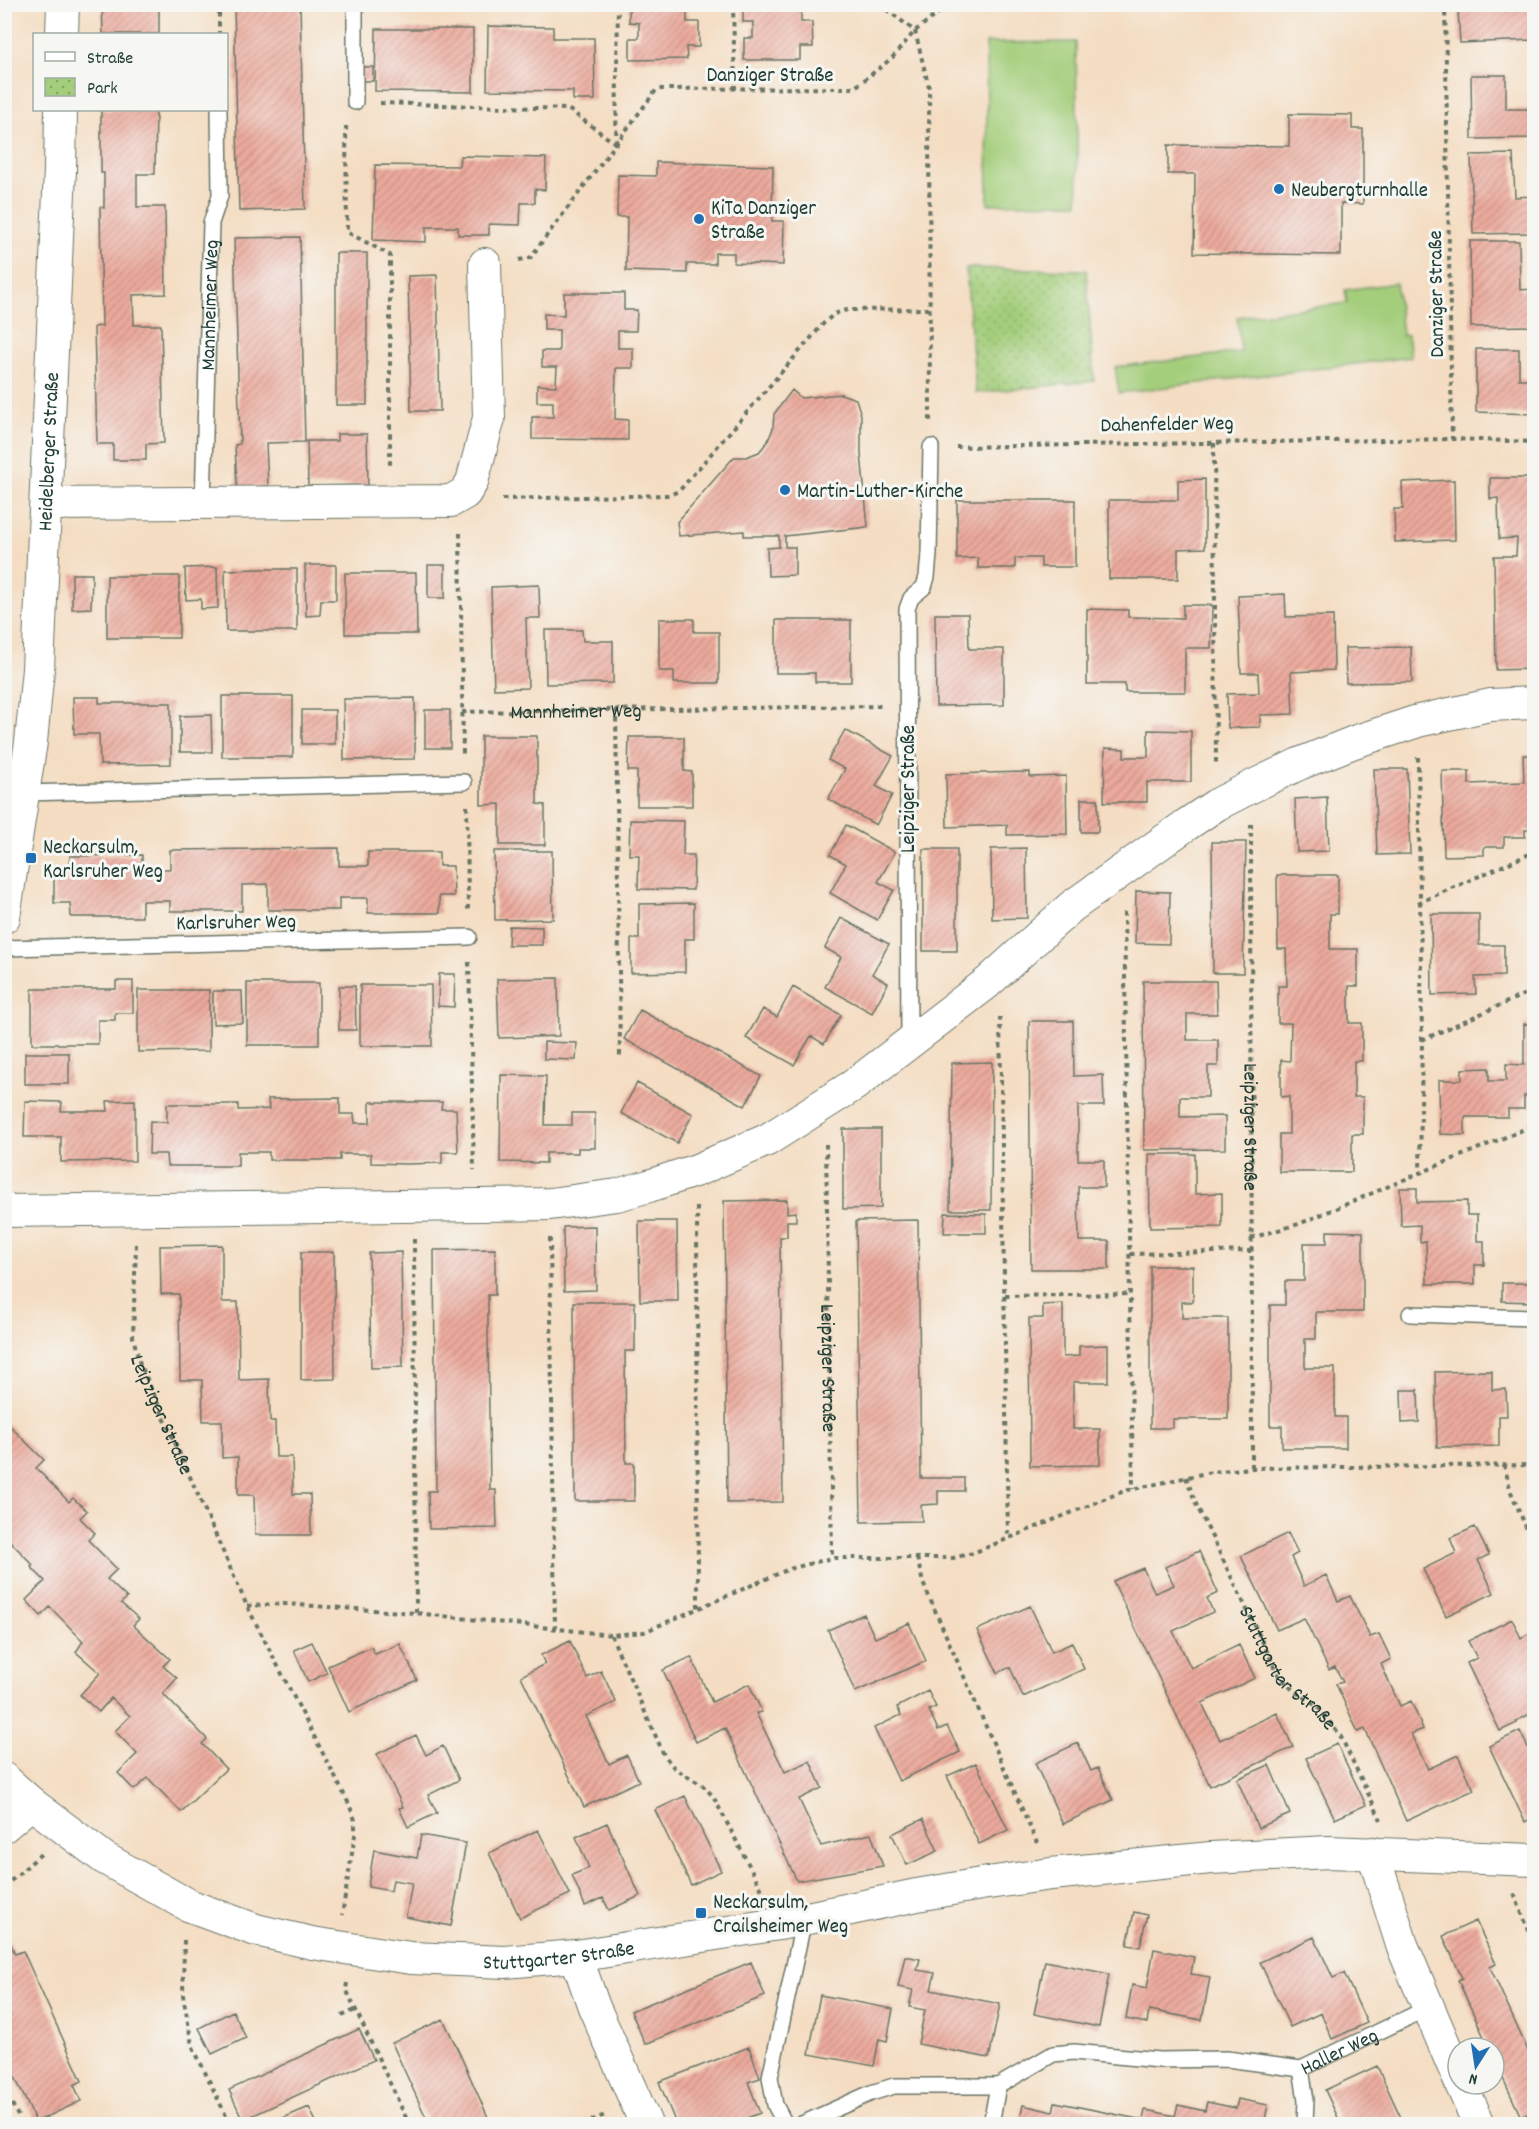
<svg xmlns="http://www.w3.org/2000/svg" width="1539" height="2129" font-family="Dekko,sans-serif">
	<style>
		.green { fill: #a4ce7b; stroke: #628658; stroke-width: 1.5 }
		.park { fill: url(#park-dots); stroke: #628658; stroke-width: 1.5 }
		.building { fill: url(#building-hatch) }
		.lines { fill: none; stroke-linecap: round; stroke-linejoin: round }
		.lane-casing { stroke: #6a7566; stroke-width: 18 }
		.street-casing { stroke: #6a7566; stroke-width: 34 }
		.path { stroke: #6a7566; stroke-width: 4; stroke-dasharray: 4.5 4.5; stroke-linecap: butt }
		.lane { stroke: #fff; stroke-width: 15 }
		.street { stroke: #fff; stroke-width: 32 }
		.poi-dot { fill: #1f6fb2; stroke: #f6f6f2; stroke-width: 2 }
		.labels { text-anchor: middle; stroke-width: 6; stroke-linejoin: round; paint-order: stroke }
		.street-label { font-size: 21px; fill: #1f3d34; stroke: #f6f6f2 }
		.poi-label { font-size: 21px; fill: #1f3d34; stroke: #f6f6f2; text-anchor: start }
	</style>
	<defs>
		<pattern id="park-dots" width="8" height="8" patternUnits="userSpaceOnUse" patternTransform="scale(1.5)"><rect width="8" height="8" fill="#a4ce7b"/><path d="M2 2h.1M6 6h.1" fill="none" stroke="#85a866" stroke-width="1.8" stroke-linecap="round"/></pattern>
		<pattern id="building-hatch" width="6" height="6" patternUnits="userSpaceOnUse" patternTransform="scale(1.5)"><rect width="6" height="6" fill="#edaa9d"/><path d="M-1 1l2-2M0 6l6-6M5 7l2-2" fill="none" stroke="#bf8c81"/></pattern>
	</defs>
	<rect width="100%" height="100%" fill="#f6f6f2"/>
	<filter id="ink" filterUnits="userSpaceOnUse"><feTurbulence type="fractalNoise" baseFrequency=".0167" numOctaves="2"/><feDisplacementMap in="SourceGraphic" scale="12" xChannelSelector="R" yChannelSelector="G"/><feConvolveMatrix kernelMatrix="1 2 1 2 8 2 1 2 1" color-interpolation-filters="sRGB"/></filter>
	<filter id="wash" filterUnits="userSpaceOnUse"><feTurbulence type="fractalNoise" baseFrequency=".008" numOctaves="4" result="noise"/><feDisplacementMap in="SourceGraphic" scale="24" xChannelSelector="R" yChannelSelector="G"/><feGaussianBlur stdDeviation="1.35" result="paint"/><feColorMatrix in="noise" values="0 0 0 0 0 0 0 0 0 0 0 0 0 0 0 0 0 1.4 0 .05"/><feComposite in="paint" operator="in"/></filter>
	<g filter="url(#wash)">
		<rect width="100%" height="100%" fill="#f4ddc2"/>
		<path class="green" d="M1076,42L1078,203L988,204L986,43Z
			M1396,283L1402,335H1408L1411,357L1119,393L1115,367L1241,352L1237,317L1347,303L1345,290Z"/>
		<path class="park" d="M966,268L1086,270L1094,381L976,393Z"/>
		<g id="blocks">
			<path class="building" d="M102,4H159V34H103Z
				M300,4L305,209L239,211L234,5Z
				M629,4H699V7H687V22H699V47H686L687,59L630,60V38H639V23L629,22Z
				M743,4H813V7H801V22H812L813,47H800V60H744V38H753V22H743Z
				M1534,8V40L1460,43L1458,11Z
				M488,26L553,27V38H594L595,100H573V91L487,90Z
				M376,29H473V92L375,91Z
				M360,67H373V81H360Z
				M1471,75H1506V109H1534V138L1472,139Z
				M101,110H156L155,174H137V207H165L166,294L133,295L134,325H161L164,443L146,444V460H113V444H97L94,327L102,326L100,207L104,208V173H101Z
				M1289,114L1352,115V129H1363V204L1341,203V255L1194,253L1195,174H1168V145L1289,146Z
				M1513,154L1515,197L1534,196V233L1473,234L1471,155Z
				M460,156L546,158L545,190L535,189V203H521L520,225L489,224V235H458V227H426V242L373,240L375,165L459,166Z
				M656,162L773,166L772,221H784L783,265L734,263V253H715V264H687V273L626,271L627,217H617L618,175L656,176Z
				M300,237L305,442L266,443L268,486L237,488L235,445L240,444L234,238Z
				M1470,241H1519L1520,290L1534,289V326L1471,327Z
				M336,253H367V405H336Z
				M437,275L440,411H411L408,276Z
				M564,293H624V310H637L636,331H618V348H633V368H616L615,419L628,420V440L532,439V417H553V402H537V385L556,386L557,367H542V351H559V330H544V314L564,315Z
				M1476,349H1519V379H1534V414L1476,412Z
				M792,390L801,398L841,394L856,399L861,415V454L868,527L785,536V547H795V575L768,576L767,548L779,547V536H744V531L679,536L677,522L734,457H746L759,452L768,441L773,428L774,414Z
				M337,434H367L368,485L308,486L307,441H337Z
				M1490,478H1534V555H1531V574H1534V669L1496,670L1494,556H1516L1517,538L1499,539L1498,498L1490,499Z
				M1205,479V548L1178,549V579H1109V500H1178V480Z
				M1454,480L1455,540L1395,542L1394,509H1403L1402,482Z
				M957,500H1075V567H1041V558H1015V568H978V558L957,559Z
				M305,565H336V600H321L320,615L306,616Z
				M428,565H445V598H428Z
				M217,567L218,608L201,609V599L186,600L185,568Z
				M261,569H297V631H226L225,570Z
				M345,573H416L417,634H345Z
				M72,574H92L91,608L72,609Z
				M107,576H179V638H107Z
				M539,585L540,618H526L528,688L494,689L491,587Z
				M1285,594L1286,617L1333,616L1334,670L1291,672L1293,714L1260,715V727L1228,728L1227,694L1259,693L1258,673H1241L1238,596Z
				M1183,605H1212L1211,648H1185V692H1125V684H1087V609L1128,610V617L1183,618Z
				M935,614H968L969,649H1004V705L936,706Z
				M659,619H694V632H719V683H674V671H659Z
				M776,620H851V682H815V673H776Z
				M545,630H582L583,641H613V683L546,684Z
				M1411,647L1412,682L1346,683L1345,648Z
				M222,696H293V757H222Z
				M73,697H99V703H171V764L100,765L99,734H74Z
				M415,698V759L344,760L343,699Z
				M302,710H335V744H302Z
				M425,710H450V748H425Z
				M211,715L212,752H180V716Z
				M845,730L893,756L876,786L892,795L876,825L828,799L845,769L828,760Z
				M1148,730L1191,731V782H1147V802H1104L1105,748L1124,749V757H1148Z
				M481,736H537V804L545,805V845H500V804L481,805Z
				M629,737H684V771L692,772V806H637V771H628Z
				M1523,755H1534V830H1525V837H1504V847H1484V855L1444,856L1442,771H1469V784L1524,782Z
				M1374,769H1407L1410,854L1377,855Z
				M1030,772V777L1066,776L1067,834L1007,835V825L947,827L946,774Z
				M1327,797L1329,851L1297,852L1295,799Z
				M1081,799H1098V832H1081Z
				M630,820L684,821L683,855H694L693,890L638,889L639,855H629Z
				M846,825L895,852L878,882L894,890L877,920L830,893L846,864L830,855Z
				M1212,842H1246L1243,973H1213Z
				M339,848V866H368V852H439V866H453L454,896H439L440,913H368V898H339V910H268V884L242,885V911H170V901H142V917H71L70,903H54V869H70V856L142,855V869H170V850Z
				M1026,848L1027,918L992,919L991,849Z
				M923,849H957V951H923Z
				M494,851H552L553,919L495,920Z
				M1277,875H1338V914H1330V949H1358V986H1349V1023H1362V1061H1354V1097H1363V1134H1352V1172H1279V1134H1289V1096L1281,1097V1060L1290,1061L1291,1023H1278V986H1287L1286,949H1278Z
				M1136,891L1170,892L1169,944L1135,943Z
				M694,903V939H685V972L631,973V939H639V904Z
				M1431,914H1479V945H1504V976L1475,977L1476,994L1432,995Z
				M841,918L889,944L872,974L888,983L872,1013L825,987L841,957L825,948Z
				M509,926L542,927V945H508Z
				M439,974H455L454,1007L438,1006Z
				M558,978L559,1036L499,1038L497,979Z
				M116,981H133V1013H115V1020H98V1044H32V989H116Z
				M1143,981H1216L1217,1014H1187V1040H1218V1066H1208V1097H1180V1117L1225,1116V1149L1144,1150Z
				M247,983H319V1045H247Z
				M360,985H431L432,1046H360Z
				M339,986H355L356,1030H339Z
				M793,987L841,1015L824,1044L811,1036L794,1065L746,1038L763,1009L777,1017Z
				M138,990H209V1051L138,1052Z
				M213,991H242L243,1023L213,1024Z
				M640,1010L761,1076L745,1106L624,1039Z
				M1029,1021H1073L1074,1076L1103,1075L1104,1106H1078V1160H1104V1187H1078L1079,1241H1109V1269H1031Z
				M1524,1024L1534,1025V1096H1524V1109H1508V1117H1465V1135L1440,1134L1439,1080H1462V1069L1489,1068V1081H1506V1064L1524,1065Z
				M544,1042L577,1043L576,1060L544,1059Z
				M25,1053H69V1084H25Z
				M992,1062L991,1210H950L952,1063Z
				M501,1075L546,1076L545,1125H572V1113H595V1148H578V1153H546V1163L500,1162Z
				M637,1083L693,1114L677,1143L621,1113Z
				M340,1098V1114H354L355,1123H370V1102H442L441,1109H456L458,1152H442V1163L406,1164L371,1163V1154H340V1160H269V1152H238V1166H167L166,1154H149L150,1121L167,1122V1104H238V1110L269,1109L268,1099Z
				M135,1100V1161L61,1162V1137H24L25,1101L62,1102L61,1111H108L107,1101Z
				M843,1129H881V1208L843,1209Z
				M1149,1154H1195V1194L1222,1193V1227L1150,1228Z
				M1400,1188H1417V1202L1467,1201V1215H1477V1241H1484V1265H1475V1284H1427L1426,1241L1420,1242V1225L1401,1226Z
				M787,1200V1213L796,1212V1221H787V1237H780L783,1502L727,1503L724,1201Z
				M945,1213L986,1214V1233H944Z
				M918,1220L921,1478H964V1491H938V1504L921,1505L922,1521L861,1522L856,1221Z
				M639,1221H677L678,1301H640Z
				M595,1226L596,1290L564,1291L563,1227Z
				M1327,1231L1363,1232V1312H1316V1339H1305V1368H1335V1417H1346V1448H1282V1426H1270V1305H1285V1281H1304V1243H1327Z
				M222,1245V1302H238L239,1380L269,1379L270,1421H275L276,1457H292L293,1494H310L311,1535H255L254,1495H238V1457L222,1458V1421H203L202,1380H180L179,1294H161L160,1246Z
				M495,1249V1295H488V1331L490,1490H496L497,1528L429,1529L428,1491H436L434,1250Z
				M301,1252H334L335,1379L301,1380Z
				M401,1252L403,1367L371,1368L369,1253Z
				M1150,1266H1193V1302H1182V1318H1228V1419H1173V1428H1150Z
				M1502,1283H1532V1302L1502,1301Z
				M574,1302H635V1351H625L626,1463H634V1501H575Z
				M1063,1304V1357L1079,1356V1346L1108,1345V1382H1073V1429H1100V1465L1030,1466L1029,1318H1043V1305Z
				M1531,1348H1534V1383H1532Z
				M1492,1371V1390L1506,1389L1507,1416H1499V1446L1437,1447L1435,1372Z
				M1401,1390H1418L1419,1422L1402,1423Z
				M8,1424L44,1460L36,1468L69,1502L73,1498L87,1511L80,1518L95,1533L88,1540L117,1569L107,1579L127,1598L121,1603L139,1619L133,1625L170,1659L163,1666L177,1678L163,1694L207,1739L202,1744L226,1769L181,1812L148,1778L134,1790L118,1773L137,1754L115,1731L130,1716L111,1698L99,1712L80,1695L100,1673L76,1652L83,1641L50,1607L41,1616L26,1600L45,1581L31,1567L33,1565L8,1539L4,1543V1427Z
				M1475,1527L1489,1555L1478,1560L1494,1593L1446,1616L1423,1569L1456,1553L1450,1538Z
				M1288,1533L1298,1553L1291,1557L1304,1586L1326,1575L1338,1601L1350,1596L1370,1637L1379,1634L1391,1659L1381,1664L1400,1706L1411,1701L1423,1729L1411,1734L1428,1769L1458,1755L1474,1790L1406,1821L1365,1729L1358,1732L1336,1684L1343,1682L1335,1667L1329,1670L1304,1618L1277,1630L1241,1556Z
				M1199,1551L1218,1593L1207,1598L1213,1612L1173,1631L1191,1668L1239,1645L1255,1678L1202,1703L1220,1740L1277,1713L1293,1747L1210,1786L1113,1581L1143,1568L1155,1593L1174,1585L1165,1567Z
				M1030,1606L1052,1652L1072,1643L1084,1669L1023,1697L1010,1667L998,1673L977,1630Z
				M864,1614L875,1638L909,1623L926,1661L855,1692L828,1630Z
				M1512,1619L1521,1638L1530,1633L1534,1642V1712L1516,1721L1517,1723L1500,1731L1467,1663L1477,1658L1468,1641Z
				M570,1641L587,1678L601,1671L616,1702L586,1716L609,1764L627,1755L639,1781L584,1807L521,1676L545,1664L541,1655Z
				M312,1642L327,1673L308,1682L294,1650Z
				M400,1644L417,1680L349,1712L328,1666L371,1647L375,1654Z
				M691,1657L712,1702L749,1684L762,1712L756,1713L785,1772L810,1761L822,1788L799,1799L821,1846L871,1834L883,1866L797,1881L725,1728L696,1742L663,1670Z
				M928,1691L936,1707L929,1710L938,1730L947,1726L960,1752L899,1781L874,1728L901,1715L897,1707Z
				M1520,1731L1534,1760V1817L1525,1822L1489,1746Z
				M416,1735L426,1755L443,1746L459,1780L428,1795L437,1813L408,1827L399,1808L403,1807L377,1754Z
				M1078,1743L1091,1771L1098,1768L1113,1800L1063,1824L1035,1763Z
				M1337,1744L1366,1805L1335,1819L1306,1758Z
				M976,1763L1008,1830L979,1844L947,1776Z
				M1269,1765L1290,1814L1258,1828L1237,1779Z
				M685,1796L721,1871L691,1885L655,1810Z
				M923,1819L938,1851L907,1865L892,1834Z
				M607,1823L640,1896L609,1910L603,1898L585,1906L572,1875L589,1868L576,1837Z
				M538,1830L570,1894L520,1918L489,1853Z
				M421,1835L466,1843L451,1926L406,1917L412,1883L393,1880L391,1891L368,1887L374,1850L417,1858Z
				M1134,1912L1147,1915L1140,1947L1127,1945Z
				M1476,1921L1496,1964L1490,1967L1534,2064V2111L1521,2117L1494,2059V2048H1489L1458,1980L1462,1978L1443,1936Z
				M1314,1937L1333,1978L1344,1973L1367,2023L1332,2039L1321,2013L1290,2027L1260,1962Z
				M10,1942L15,1954L23,1951L82,2081L74,2085L81,2101L36,2122L4,2054V1945Z
				M1154,1949L1194,1957L1191,1974L1210,1977L1202,2020L1149,2010L1147,2023L1126,2019L1132,1985L1147,1988Z
				M905,1956L920,1959L917,1970L935,1973L931,1990L1000,2004L989,2058L918,2044L925,2010L909,2007L913,1990L898,1987Z
				M1045,1961L1109,1974L1099,2027L1034,2014Z
				M751,1962L765,1996L645,2044L631,2011Z
				M820,1995L893,2009L887,2041L879,2039L874,2066L809,2054Z
				M233,2011L246,2038L212,2054L199,2028Z
				M443,2019L458,2050L491,2124H429L406,2074L392,2043Z
				M359,2029L374,2060L243,2120L229,2090Z
				M749,2047L760,2078L748,2082L760,2113L730,2124H676L659,2082Z
				M1377,2066L1404,2124H1341L1325,2090Z
				M1238,2099L1268,2105L1264,2124H1019L1023,2105L1053,2112L1055,2102L1143,2120L1145,2110L1175,2116L1178,2105L1205,2111L1207,2102L1236,2108Z
				M309,2107L317,2124H269Z"/>
		</g>
	</g>
	<g filter="url(#ink)">
		<use href="#blocks" fill-opacity="0" stroke="#6a7566" stroke-width="1.5"/>
		<g class="lines">
			<defs>
				<g id="lane">
					<path d="M355,4V102"/>
					<path id="s6" d="M203,503L211,223L220,196L219,110"/>
					<path d="M24,793L464,782"/>
					<path d="M4,948L469,937"/>
					<path d="M909,1043L907,609L911,598L924,587L927,577L929,554L931,447"/>
					<path d="M1410,1314L1534,1318"/>
					<path id="s7" d="M1301,2069L1428,2008"/>
					<path d="M1301,2069L1306,2100L1305,2124"/>
					<path d="M998,2086L1053,2054L1074,2052L1159,2060L1227,2059L1301,2069"/>
					<path d="M785,2124L775,2105L770,2077L804,1919"/>
					<path d="M802,2124L871,2093L894,2086H998L991,2124"/>
				</g>
				<g id="street">
					<path d="M62,34L63,4"/>
					<path d="M46,504L451,501L465,493L472,482L489,418L485,264"/>
					<path id="s8" d="M4,917L31,742L38,669L60,170L61,110"/>
					<path d="M4,1211L550,1204L617,1195L649,1186L697,1170L767,1140L854,1085L987,983L1071,907L1186,825L1216,805L1251,787L1299,764L1354,742L1418,721L1490,705L1534,703"/>
					<path id="s9" d="M4,1779L31,1803L104,1858L188,1905L256,1930L312,1943L411,1958L505,1962L576,1956L779,1924L917,1895L981,1884L1051,1874L1211,1858L1329,1852L1534,1860"/>
					<path d="M4,1826L31,1803"/>
					<path d="M1373,1853L1402,1945L1458,2077"/>
					<path d="M576,1956L594,2007L646,2124"/>
					<path d="M1461,2084L1479,2124"/>
				</g>
			</defs>
			<use href="#lane" class="lane-casing"/>
			<use href="#street" class="street-casing"/>
			<g class="path">
				<path d="M219,4V34"/>
				<path d="M733,4L735,90"/>
				<path d="M879,4L915,31L929,88L930,424"/>
				<path d="M1445,4L1452,439"/>
				<path d="M380,103L568,109L616,144"/>
				<path d="M346,126L347,232L390,255V468"/>
				<path d="M616,143L618,4"/>
				<path d="M519,260L530,258L657,89L854,88L892,58L915,31L946,7L957,4"/>
				<path d="M1214,443L1216,766"/>
				<path d="M956,447L1452,439L1534,442"/>
				<path d="M502,499L669,495L679,491L823,324L834,314L847,310L930,309"/>
				<path d="M460,533L463,757"/>
				<path d="M616,709L620,1056"/>
				<path id="s1" d="M462,712L881,706"/>
				<path d="M1418,757L1422,1040L1420,1174"/>
				<path d="M467,806L468,912"/>
				<path id="s2" d="M1251,824L1252,1467"/>
				<path d="M1418,903L1534,852"/>
				<path d="M1124,912L1133,1489"/>
				<path d="M469,962L474,1170"/>
				<path d="M1000,1017L1008,1539"/>
				<path d="M1422,1040L1534,990"/>
				<path id="s3" d="M826,1144L832,1558"/>
				<path d="M697,1207L698,1608"/>
				<path d="M550,1238L555,1630"/>
				<path d="M1251,1238L1299,1224L1534,1125"/>
				<path d="M414,1239L416,1613"/>
				<path id="s4" d="M136,1244L133,1337L139,1361L247,1606L349,1804L355,1820V1835L342,1915"/>
				<path d="M1130,1254L1251,1251"/>
				<path d="M1005,1296L1130,1294"/>
				<path d="M1504,1465L1511,1492L1534,1546"/>
				<path id="s5" d="M1186,1477L1196,1504L1279,1676L1294,1691L1318,1707L1341,1737L1381,1820"/>
				<path d="M917,1558L923,1583L1037,1843"/>
				<path d="M247,1606L284,1604L416,1613L611,1635L644,1632L789,1569L832,1558H953L973,1553L1124,1491L1211,1472L1252,1468L1534,1465"/>
				<path d="M611,1635L664,1755L675,1769L702,1785L713,1796L764,1894"/>
				<path d="M4,1887L42,1853"/>
				<path d="M1514,1894L1534,1943"/>
				<path d="M184,1940L183,1995L192,2045L230,2124"/>
				<path d="M347,1983L346,1989L409,2124"/>
				<path d="M342,2016L355,2010"/>
				<path d="M4,2088L22,2124"/>
				<path d="M583,2124L605,2115"/>
				<path d="M1527,2124L1534,2122"/>
			</g>
			<use href="#lane" class="lane"/>
			<use href="#street" class="street"/>
		</g>
	</g>
	<g class="poi-dot">
		<circle cx="1279" cy="189" r="6"/>
		<circle cx="699" cy="219" r="6"/>
		<circle cx="785" cy="490" r="6"/>
		<rect x="25" y="852" width="12" height="12" rx="3"/>
		<rect x="695" y="1907" width="12" height="12" rx="3"/>
	</g>
	<g class="labels">
		<g class="street-label">
			<text x="770" y="81">Danziger Straße</text>
			<text transform="translate(1435 294) rotate(-91)" y="7">Danziger Straße</text>
			<text dy="7" stroke="none"><textPath href="#s6" startOffset="198">Mannheimer Weg</textPath></text>
			<text transform="translate(1167 423) rotate(-1)" y="7">Dahenfelder Weg</text>
			<text dy="7" stroke="none"><textPath href="#s8" startOffset="468">Heidelberger Straße</textPath></text>
			<text dy="7" stroke="none"><textPath href="#s1" startOffset="114">Mannheimer Weg</textPath></text>
			<text transform="translate(907 789) rotate(-90)" y="7">Leipziger Straße</text>
			<text transform="translate(236 921) rotate(-1)" y="7">Karlsruher Weg</text>
			<text dy="7" stroke="none"><textPath href="#s2" startOffset="303">Leipziger Straße</textPath></text>
			<text dy="7" stroke="none"><textPath href="#s3" startOffset="224">Leipziger Straße</textPath></text>
			<text dy="7" stroke="none"><textPath href="#s4" startOffset="176">Leipziger Straße</textPath></text>
			<text dy="7" stroke="none"><textPath href="#s5" startOffset="219">Stuttgarter Straße</textPath></text>
			<text dy="7" stroke="none"><textPath href="#s9" startOffset="602">Stuttgarter Straße</textPath></text>
			<text dy="7" stroke="none"><textPath href="#s7" startOffset="42">Haller Weg</textPath></text>
		</g>
		<g class="poi-label">
			<text x="1291" y="196">Neubergturnhalle</text>
			<text x="711" y="214">KiTa Danziger<tspan x="711" dy="24">Straße</tspan></text>
			<text x="797" y="497">Martin-Luther-Kirche</text>
			<text x="43" y="853">Neckarsulm,<tspan x="43" dy="24">Karlsruher Weg</tspan></text>
			<text x="713" y="1908">Neckarsulm,<tspan x="713" dy="24">Crailsheimer Weg</tspan></text>
		</g>
	</g>
	<rect width="1539" height="2129" fill="none" stroke="#f6f6f2" stroke-width="24"/>
	<rect x="33" y="33" width="195" height="78" fill="#f6f6f2" stroke="#a0aca6" stroke-width="1.5"/>
	<rect x="45" y="52" width="30" height="9" fill="#ffffff" stroke="#a0aca6" stroke-width="1.5"/>
	<text x="87" y="63" font-size="18" fill="#1f3d34">Straße</text>
	<rect x="45" y="78" width="30" height="18" fill="url(#park-dots)" stroke="#a0aca6" stroke-width="1.5"/>
	<text x="87" y="93" font-size="18" fill="#1f3d34">Park</text>
	<g transform="translate(1476 2066) rotate(192)"><circle r="28" fill="#f6f6f2" stroke="#a0aca6" stroke-width="1.5"/>
	<path d="M0-4.5L10 22L0 15L-10 22Z" fill="#1f6fb2"/>
	<text y="-9" font-size="16" font-weight="bold" text-anchor="middle" fill="#1f3d34">N</text>
	</g>
</svg>
